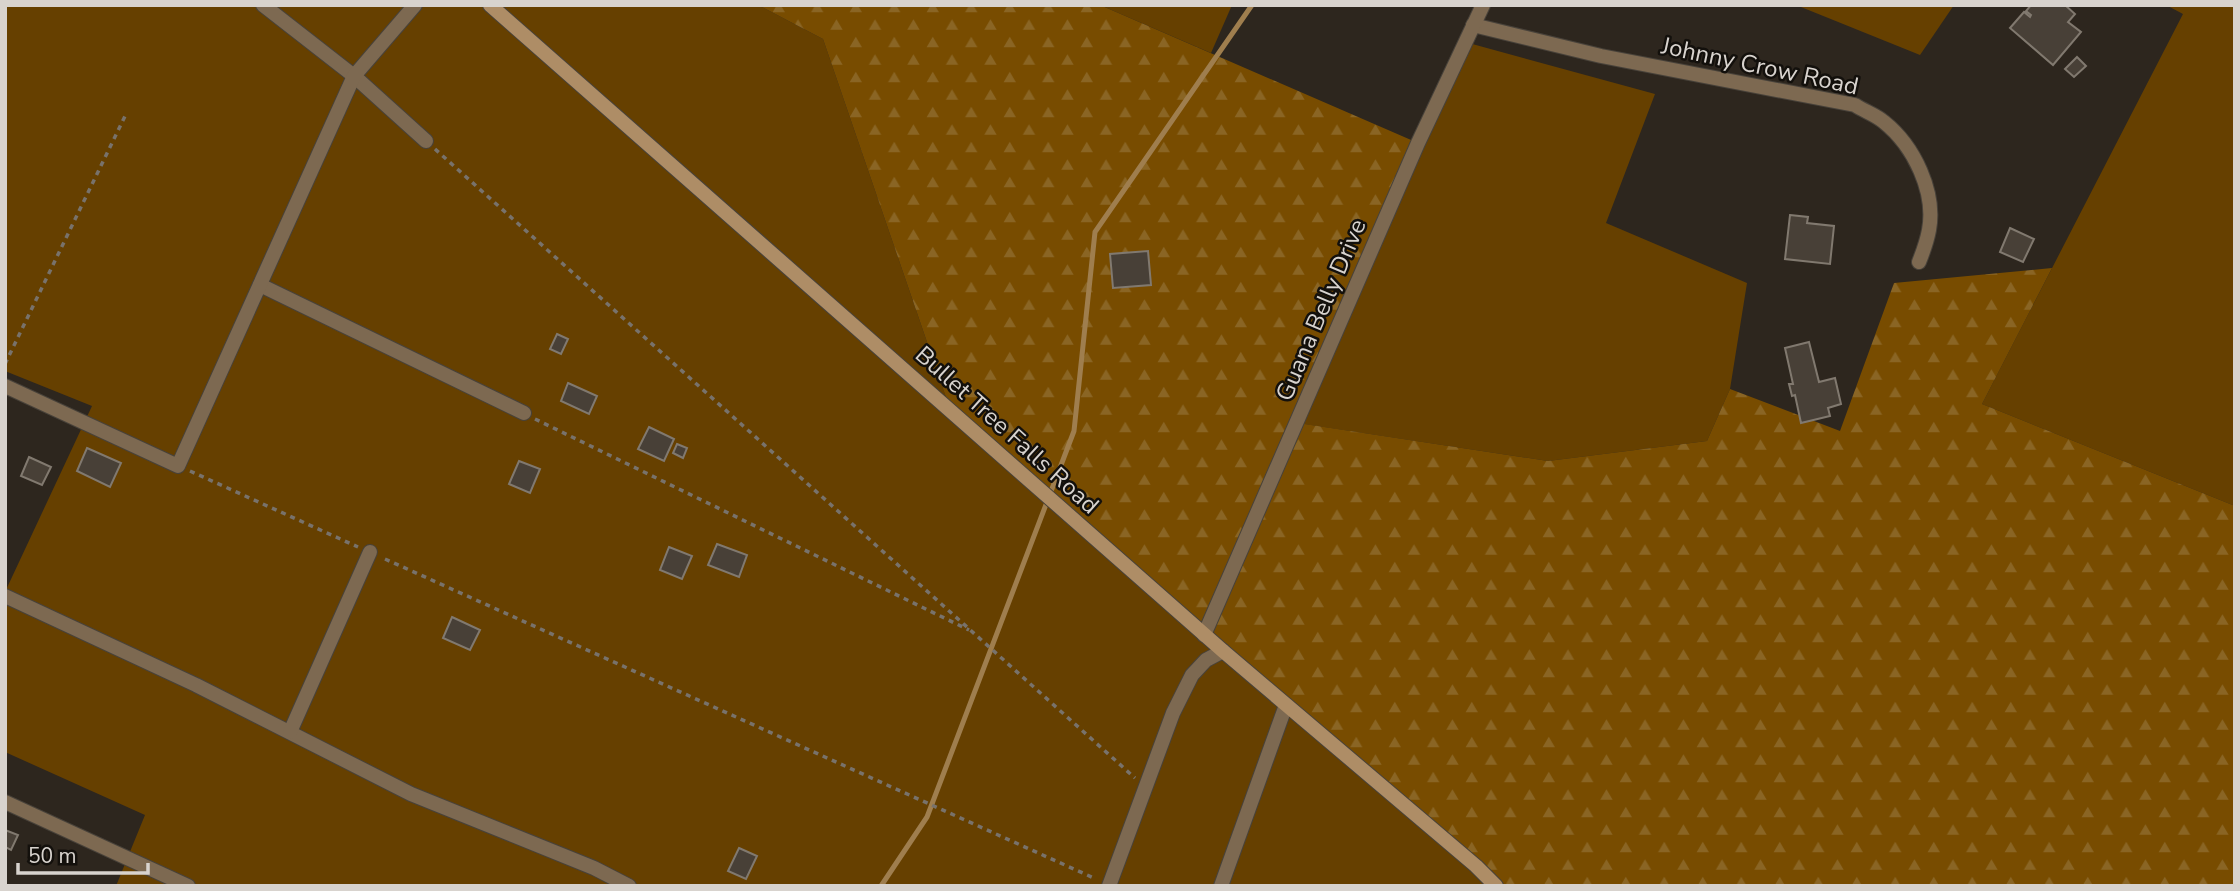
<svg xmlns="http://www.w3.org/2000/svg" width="2240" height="891" font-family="'Nunito Sans',sans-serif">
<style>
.grass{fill:#664000}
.forest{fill:url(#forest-firs)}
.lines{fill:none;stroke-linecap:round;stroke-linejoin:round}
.stream{stroke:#9f7e4e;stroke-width:5}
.building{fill:#484037;stroke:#81796f;stroke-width:2}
.street-casing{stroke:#48423a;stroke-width:16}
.secondary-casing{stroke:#48423a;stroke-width:16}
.path{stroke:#78726b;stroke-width:3.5;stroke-dasharray:5 5;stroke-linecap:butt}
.street{stroke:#7d6951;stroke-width:14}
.secondary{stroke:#ae8d66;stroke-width:14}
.labels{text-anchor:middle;stroke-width:5;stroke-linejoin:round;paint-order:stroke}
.street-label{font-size:24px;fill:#d8d3ce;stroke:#13100c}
</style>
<defs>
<pattern id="forest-firs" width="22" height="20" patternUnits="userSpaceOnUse" patternTransform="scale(1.75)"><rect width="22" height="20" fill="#784c00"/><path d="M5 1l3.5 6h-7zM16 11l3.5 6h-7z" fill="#8a6524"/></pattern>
</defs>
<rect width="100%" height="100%" fill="#2d261e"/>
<g class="grass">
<path d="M5 5H758L823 39 950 409 1496 886H116L145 815 5 752V592L92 406 5 371Z"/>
<path d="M1100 5H1232L1211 53Z"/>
<path d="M1796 5H1954L1920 55Z"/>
<path d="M2166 5H2235V506L1982 404 2183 14Z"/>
<path d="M1465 42 1655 94 1606 223 1747 283 1730 389 1707 441 1548 461 1297 423Z"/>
</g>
<path class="forest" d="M758 5H1100L1418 143 1298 423 1548 461 1707 441 1730 389 1840 431 1894 283 2052 268 1982 404 2235 506V886H1496L950 409 823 39Z"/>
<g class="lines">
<path class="stream" d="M881 886 927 817 1074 431 1095 232 1252 5"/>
</g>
<g class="building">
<path d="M2031 5H2065L2075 14 2068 22 2081 32 2053 65 2010 28 2024 12 2030 17 2031 15 2026 11Z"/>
<path d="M2077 57 2086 66 2074 77 2065 69Z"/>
<path d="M1790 215 1808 217 1807 223 1834 226 1830 264 1785 259Z"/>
<path d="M2010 228 2034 239 2023 262 2000 252Z"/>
<path d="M1148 251 1151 285 1113 288 1110 254Z"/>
<path d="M557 334 568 339 561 354 550 349Z"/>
<path d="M1809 342 1819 382 1835 378 1841 404 1828 408 1830 416 1801 423 1795 395 1792 396 1789 384H1793L1785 348Z"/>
<path d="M568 383 597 396 589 414 561 401Z"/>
<path d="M649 427 674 439 664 461 638 449Z"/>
<path d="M677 444 687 448 683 458 673 453Z"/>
<path d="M87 448 121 463 110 487 77 471Z"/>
<path d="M29 457 51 467 42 485 21 476Z"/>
<path d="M519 461 540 469 530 493 509 484Z"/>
<path d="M717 544 747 555 739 577 708 565Z"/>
<path d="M669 547 692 556 682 579 660 570Z"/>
<path d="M452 617 480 630 470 650 443 638Z"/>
<path d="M5 830 18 835 11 850 5 847Z"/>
<path d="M739 848 757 856 746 879 728 871Z"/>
</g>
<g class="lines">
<defs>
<g id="street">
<path d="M263 5 354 76 426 141"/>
<path d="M1473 25 1601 56 1855 105C1864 111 1876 115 1884 122 1914 146 1936 192 1929 230 1927 241 1923 252 1919 262"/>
<path d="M260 285 524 413"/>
<path d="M5 386 178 466 354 76 415 5"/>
<path d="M5 596 196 685 411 794 594 868 629 886"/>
<path d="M1204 635 1418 143 1483 5"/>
<path d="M290 732 370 552"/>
<path d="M5 802 188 886"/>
<path d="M1109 886 1173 713 1192 675 1206 660 1223 651"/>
<path d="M1221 886 1286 705"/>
</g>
<path id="secondary" d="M490 5 1223 651 1476 866 1496 886"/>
</defs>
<use href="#street" class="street-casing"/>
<use href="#secondary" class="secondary-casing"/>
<g class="path">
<path d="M435 149 1135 778"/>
<path d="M5 364 127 112"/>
<path d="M535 419 969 630"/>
<path d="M190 471 358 547"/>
<path d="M385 559 1096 879"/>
</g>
<use href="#street" class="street"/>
<use href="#secondary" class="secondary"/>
</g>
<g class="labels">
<g class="street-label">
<text transform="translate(1760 66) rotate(12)" y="8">Johnny Crow Road</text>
<text transform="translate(1321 310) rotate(-67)" y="8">Guana Belly Drive</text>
<text transform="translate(1007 430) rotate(42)" y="8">Bullet Tree Falls Road</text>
</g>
</g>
<rect width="2240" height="891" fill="none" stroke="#d8d3ce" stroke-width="14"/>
<path d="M18 863v10h130v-10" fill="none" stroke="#d8d3ce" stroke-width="3.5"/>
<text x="28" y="863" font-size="21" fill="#d8d3ce" stroke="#13100c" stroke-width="5" paint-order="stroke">50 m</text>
</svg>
